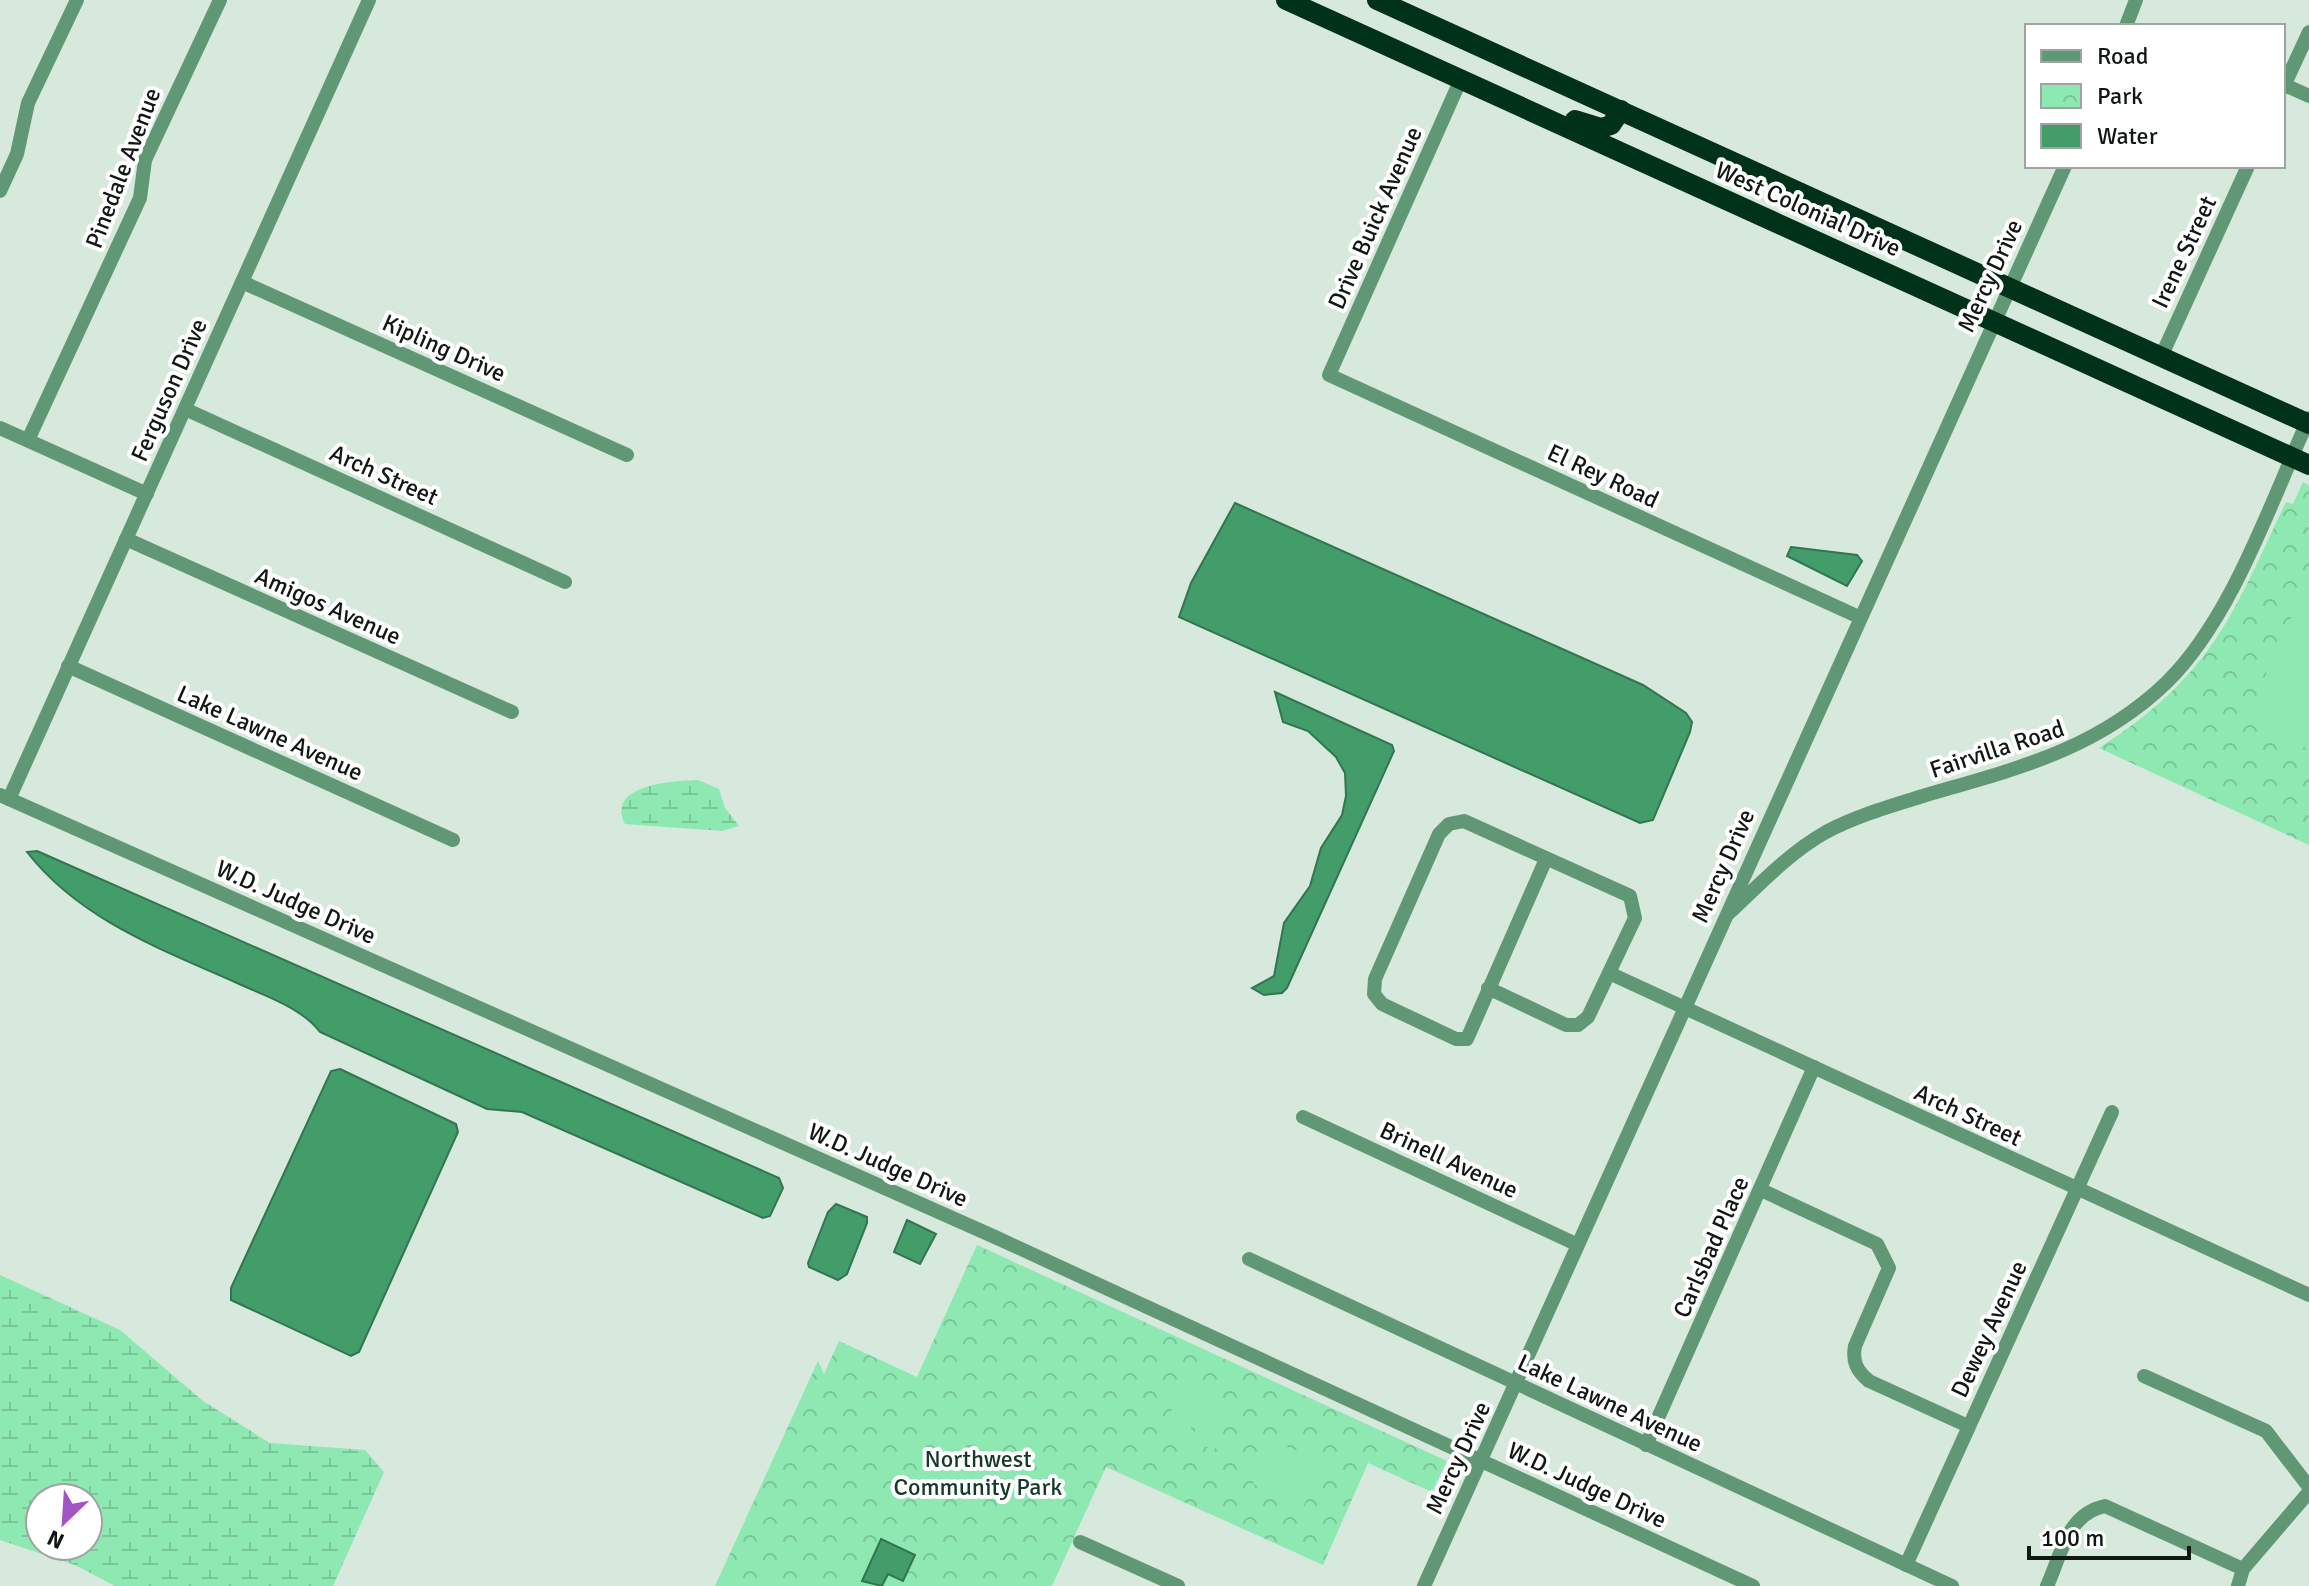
<svg xmlns="http://www.w3.org/2000/svg" width="2309" height="1586" font-family="Signika,sans-serif">
<style>
.wetland{fill:url(#wetland-marsh);fill-rule:evenodd}
.park{fill:url(#park-crowns)}
.pitch{fill:#8ee8b2}
.water{fill:#429d6a;stroke:#337550;stroke-width:2}
.lines{fill:none;stroke-linecap:round;stroke-linejoin:round}
.minor{stroke:#609875;stroke-width:14}
.highway{stroke:#003219;stroke-width:20}
.labels{text-anchor:middle;stroke-width:8;stroke-linejoin:round;paint-order:stroke}
.street-label{font-size:24px;fill:#111813;stroke:#fff}
.park-label{font-size:24px;fill:#153b26;stroke:#fff}
</style>
<defs>
<pattern id="wetland-marsh" width="20" height="14" patternUnits="userSpaceOnUse" patternTransform="scale(2)"><rect width="20" height="14" fill="#8ee8b2"/><path d="M1 5h8M5 5V1M11 12h8M15 12V8" fill="none" stroke="#79c698"/></pattern>
<pattern id="park-crowns" width="20" height="18" patternUnits="userSpaceOnUse" patternTransform="scale(2)"><rect width="20" height="18" fill="#8ee8b2"/><path d="M2 6a3 3 0 1 1 6 0M12 15a3 3 0 1 1 6 0" fill="none" stroke="#79c698"/></pattern>
</defs>
<rect width="100%" height="100%" fill="#d6e9dc"/>
<g class="wetland">
<path d="M698 780 719 789 725 808 739 826 722 831 625 824C606 785 670 781 698 780Z"/>
<path d="M0 1275 120 1330 203 1401 270 1443 365 1450 384 1472 333 1586H115L75 1565 0 1540ZM40 1498H88V1546H40Z"/>
</g>
<g class="park">
<path d="M2303 482 2309 485V845L2099 748C2212 675 2231 618 2286 502L2293 504Z"/>
<path d="M977 1245 1447 1461 1432 1492 1368 1463 1323 1565 1106 1467 1052 1586H715L818 1361 824 1374 839 1341 917 1377Z"/>
</g>
<g class="pitch">
<path d="M2309 578V749L2245 721Z"/>
<path d="M1183 1384 1206 1395 1187 1437 1164 1427Z"/>
<path d="M1211 1397 1234 1408 1214 1450 1191 1440Z"/>
<path d="M1273 1440 1323 1463 1303 1507 1253 1484Z"/>
</g>
<g class="water">
<path d="M1235 503 1643 685 1686 713 1692 722 1690 732 1653 820 1640 823 1179 617 1191 583Z"/>
<path d="M1791 547 1857 555 1862 561 1847 586 1787 556Z"/>
<path d="M1275 692 1392 745 1394 751 1287 988 1282 993 1264 995 1252 988 1274 976 1284 923 1310 886 1321 848 1342 815 1346 796 1345 773 1336 757 1308 731 1283 722Z"/>
<path d="M37 851 779 1178 783 1188 770 1216 763 1218 522 1112 487 1109 320 1032C301 1007 265 996 237 983 161 949 80 920 27 852Z"/>
<path d="M340 1069 456 1124 458 1132 359 1352 351 1356 231 1300V1288L331 1071Z"/>
<path d="M836 1204 867 1217V1223L847 1274 838 1280 809 1267 808 1263 828 1212Z"/>
<path d="M907 1220 936 1234 920 1264 894 1252Z"/>
<path d="M881 1539 915 1555 903 1581 888 1574 882 1586 862 1581Z"/>
</g>
<g class="lines">
<g class="minor">
<path d="M2126 26 2136 0"/>
<path d="M1461 79 1329 375 1859 617"/>
<path d="M2285 85 2309 96"/>
<path d="M2283 88 2309 32"/>
<path d="M0 191 17 154 28 103 77 0"/>
<path d="M242 282 627 455"/>
<path d="M2161 357 2248 166"/>
<path d="M185 409 565 582"/>
<path d="M0 428 147 494"/>
<path d="M28 440 140 198 145 160 220 0"/>
<path d="M126 539 512 712"/>
<path d="M68 666 453 840"/>
<path d="M0 795 995 1237 1753 1586"/>
<path d="M9 799 369 0"/>
<path d="M1729 913C1760 884 1789 853 1826 832 1856 816 1891 806 1923 796 2014 769 2095 751 2166 683 2232 619 2271 501 2309 418"/>
<path d="M1609 973 2309 1295"/>
<path d="M1488 988 1566 1025H1578L1588 1017 1635 918 1630 896 1464 821 1449 824 1439 834 1375 979 1374 994 1382 1004 1456 1039H1467L1546 859"/>
<path d="M1303 1117 1576 1244"/>
<path d="M1761 1190 1877 1244 1889 1268 1855 1346C1852 1362 1857 1371 1869 1381L1968 1426"/>
<path d="M1249 1259 1952 1586"/>
<path d="M2144 1376 2266 1431 2309 1487"/>
<path d="M1646 1445 1814 1067"/>
<path d="M1080 1542 1178 1586"/>
<path d="M1906 1565 2112 1112"/>
<path d="M1424 1586 2065 166"/>
<path d="M2047 1586C2062 1553 2067 1514 2105 1506L2243 1569"/>
<path d="M2238 1586 2243 1569 2309 1492"/>
</g>
<g class="highway">
<path d="M1286 0 2309 465"/>
<path d="M1377 0 2309 424"/>
<path d="M1575 120 1601 128 1611 125 1621 110"/>
</g>
</g>
<g class="labels">
<g class="street-label">
<text transform="translate(123 168) rotate(-69)" y="8">Pinedale Avenue</text>
<text transform="translate(1808 209) rotate(24)" y="8">West Colonial Drive</text>
<text transform="translate(1375 218) rotate(-66)" y="8">Drive Buick Avenue</text>
<text transform="translate(2184 252) rotate(-65)" y="8">Irene Street</text>
<text transform="translate(1990 276) rotate(-65)" y="8">Mercy Drive</text>
<text transform="translate(444 348) rotate(24)" y="8">Kipling Drive</text>
<text transform="translate(169 390) rotate(-66)" y="8">Ferguson Drive</text>
<text transform="translate(384 475) rotate(24)" y="8">Arch Street</text>
<text transform="translate(1603 476) rotate(25)" y="8">El Rey Road</text>
<text transform="translate(328 606) rotate(24)" y="8">Amigos Avenue</text>
<text transform="translate(270 733) rotate(24)" y="8">Lake Lawne Avenue</text>
<text transform="translate(1997 749) rotate(-18)" y="8">Fairvilla Road</text>
<text transform="translate(1723 866) rotate(-66)" y="8">Mercy Drive</text>
<text transform="translate(296 902) rotate(24)" y="8">W.D. Judge Drive</text>
<text transform="translate(1968 1115) rotate(25)" y="8">Arch Street</text>
<text transform="translate(1449 1160) rotate(25)" y="8">Brinell Avenue</text>
<text transform="translate(888 1165) rotate(24)" y="8">W.D. Judge Drive</text>
<text transform="translate(1711 1247) rotate(-66)" y="8">Carlsbad Place</text>
<text transform="translate(1989 1329) rotate(-65)" y="8">Dewey Avenue</text>
<text transform="translate(1610 1403) rotate(25)" y="8">Lake Lawne Avenue</text>
<text transform="translate(1458 1458) rotate(-65)" y="8">Mercy Drive</text>
<text transform="translate(1587 1485) rotate(25)" y="8">W.D. Judge Drive</text>
</g>
<g class="park-label">
<text x="978" y="1467">Northwest<tspan x="978" dy="28">Community Park</tspan></text>
</g>
</g>
<rect x="2025" y="24" width="260" height="144" fill="#ffffff" stroke="#a0a3a1" stroke-width="2"/>
<rect x="2041" y="50" width="40" height="12" fill="#609875" stroke="#a0a3a1" stroke-width="2"/>
<text x="2097" y="64" font-size="24" fill="#111813">Road</text>
<rect x="2041" y="84" width="40" height="24" fill="url(#park-crowns)" stroke="#a0a3a1" stroke-width="2"/>
<text x="2097" y="104" font-size="24" fill="#111813">Park</text>
<rect x="2041" y="124" width="40" height="24" fill="#429d6a" stroke="#a0a3a1" stroke-width="2"/>
<text x="2097" y="144" font-size="24" fill="#111813">Water</text>
<g transform="translate(64 1522) rotate(205)"><circle r="38" fill="#ffffff" stroke="#a0a3a1" stroke-width="2"/>
<path d="M0-6L14 30L0 20L-14 30Z" fill="#a353c4"/>
<text y="-12" font-size="22" font-weight="bold" text-anchor="middle" fill="#111813">N</text>
</g>
<path d="M2029 1546v12h160v-12" fill="none" stroke="#111813" stroke-width="4"/>
<text x="2041" y="1546" font-size="24" fill="#111813" stroke="#ffffff" stroke-width="6" paint-order="stroke">100 m</text>
</svg>
